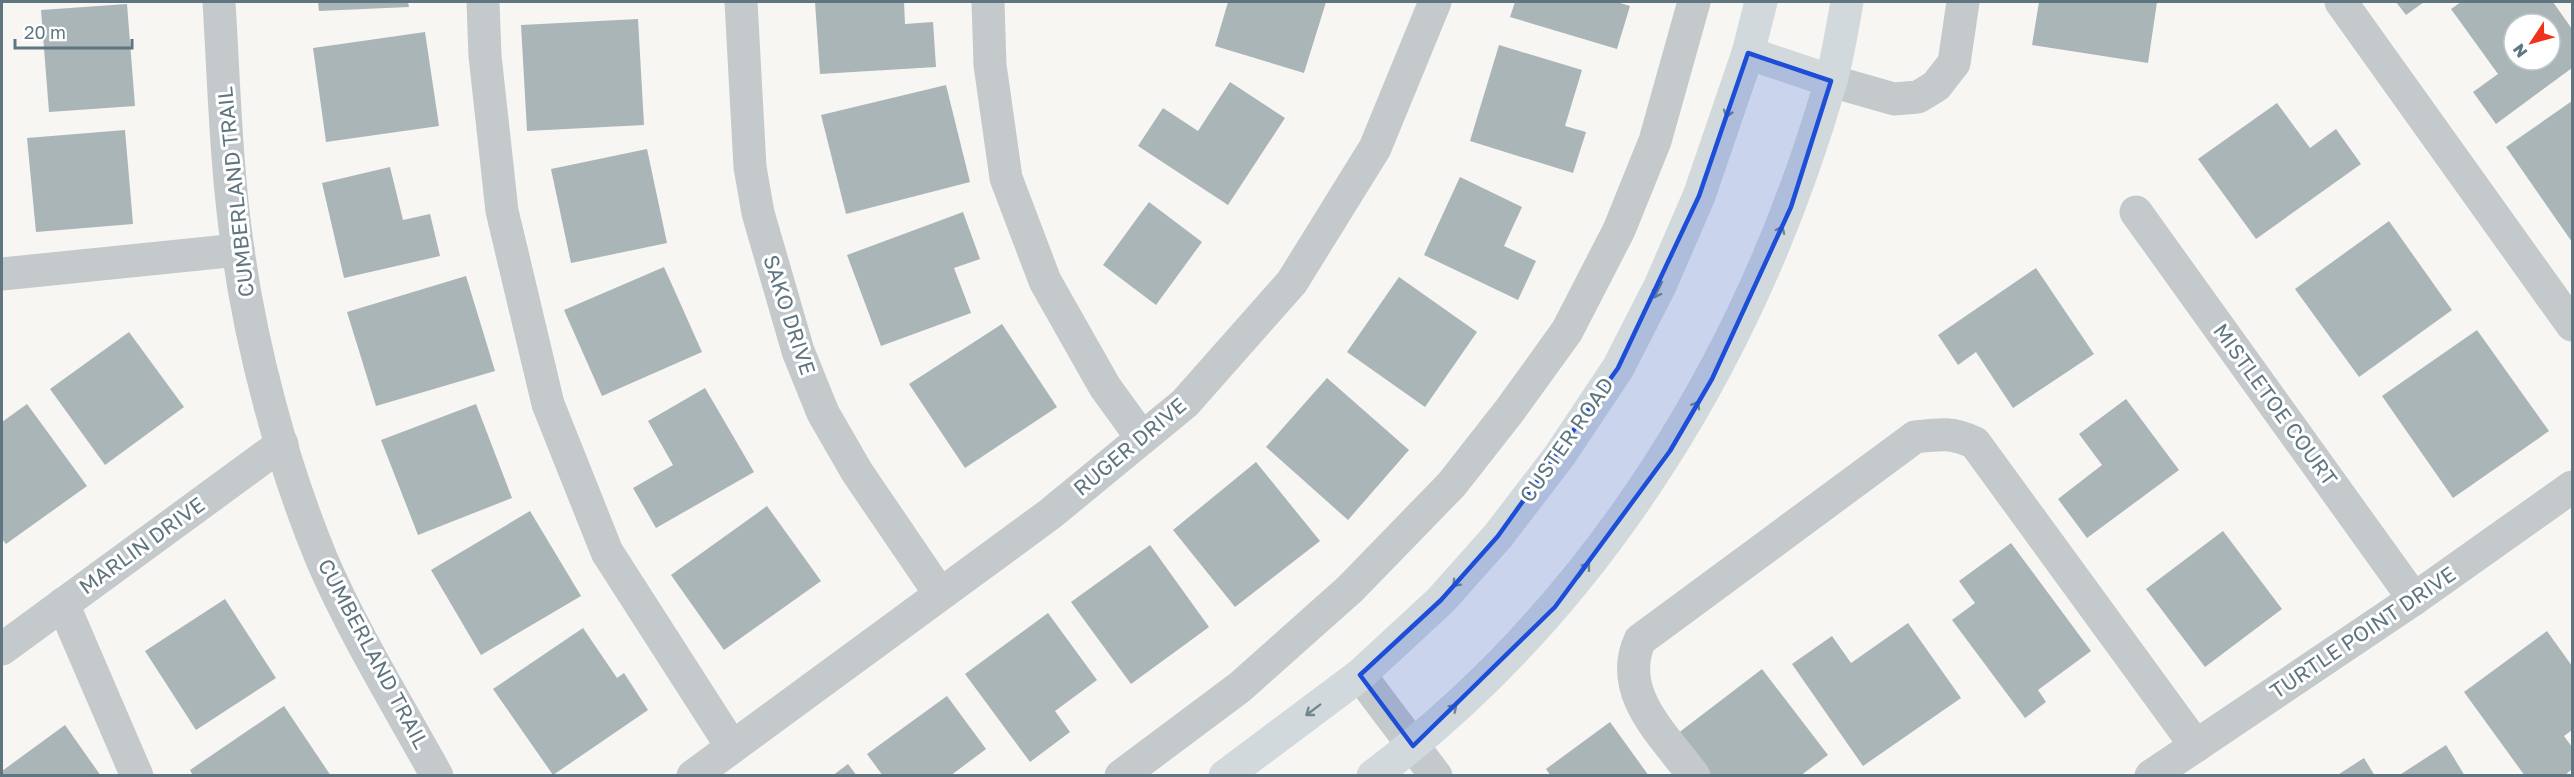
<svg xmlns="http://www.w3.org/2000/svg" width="2574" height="777" font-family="'Golos Text',sans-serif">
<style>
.building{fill:#aab5b8;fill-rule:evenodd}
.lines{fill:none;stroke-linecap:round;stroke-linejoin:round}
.minor{stroke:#c4c9cb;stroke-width:33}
.major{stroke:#d2d9dc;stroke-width:33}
.oneway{stroke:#70858e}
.marked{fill:#1d4ed8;fill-opacity:0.2;stroke:#1d4ed8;stroke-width:4.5;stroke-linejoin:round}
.labels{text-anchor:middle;stroke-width:6;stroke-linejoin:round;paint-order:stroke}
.street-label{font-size:21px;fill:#5f7680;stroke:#fff}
</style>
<rect width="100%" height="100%" fill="#f7f6f3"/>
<g class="building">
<path d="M318 2H408L409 7 319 11Z"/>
<path d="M815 2H904L905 24 933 22 936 67 820 74Z"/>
<path d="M1228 2H1326L1304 73 1215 46Z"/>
<path d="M1515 2H1617L1630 6 1617 49 1510 17Z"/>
<path d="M2039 2H2157L2148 63 2032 45Z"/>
<path d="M2396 2H2424L2406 15Z"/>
<path d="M2461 2H2553L2572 29V68L2496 124 2473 92 2498 74 2451 9ZM2514 24H2550V60H2514Z"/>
<path d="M127 4 135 106 49 112 41 10Z"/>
<path d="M638 19 644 125 527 131 521 25Z"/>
<path d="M425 32 439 126 326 142 313 48Z"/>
<path d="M1499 45 1582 70 1565 126 1586 132 1573 173 1470 141Z"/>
<path d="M1230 82 1285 118 1228 205 1138 146 1163 108 1198 131Z"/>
<path d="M946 85 970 182 846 214 821 115Z"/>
<path d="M2572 101V242L2506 147Z"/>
<path d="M2277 103 2310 148 2336 129 2361 164 2256 239 2198 159Z"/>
<path d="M125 130 133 224 36 232 27 138Z"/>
<path d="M647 149 667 243 571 263 551 169Z"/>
<path d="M390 167 403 220 430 214 440 256 344 278 322 183Z"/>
<path d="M1460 177 1522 207 1504 246 1536 261 1518 300 1424 255Z"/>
<path d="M1149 202 1202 242 1156 305 1103 265Z"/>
<path d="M963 212 980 259 954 268 971 313 881 346 847 255Z"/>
<path d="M2389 221 2452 310 2359 377 2295 289Z"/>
<path d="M664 267 702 352 602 396 564 310Z"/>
<path d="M2036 268 2094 354 2013 408 1976 352 1958 365 1938 335Z"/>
<path d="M466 276 495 371 376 406 347 312Z"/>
<path d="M1399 277 1477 332 1425 407 1347 352Z"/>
<path d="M1002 324 1057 407 965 468 909 384Z"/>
<path d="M2477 330 2549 431 2453 498 2382 396Z"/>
<path d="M129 332 184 407 105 465 50 389Z"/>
<path d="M1327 378 1409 450 1348 520 1266 447Z"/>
<path d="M705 388 754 472 656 528 633 488 673 465 648 421Z"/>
<path d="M2126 399 2179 470 2087 538 2058 499 2102 465 2079 434Z"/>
<path d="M27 404 87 486 6 544 2 539V422Z"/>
<path d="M476 404 512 498 418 535 381 440Z"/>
<path d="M1256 462 1320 541 1235 607 1173 530Z"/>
<path d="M767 506 821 581 724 650 671 575Z"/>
<path d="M530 511 581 596 481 655 431 570Z"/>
<path d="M2223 531 2282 609 2205 667 2146 589Z"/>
<path d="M2011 543 2091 651 2038 690 2046 702 2025 718 1952 620 1975 603 1959 581Z"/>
<path d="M1150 545 1209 627 1131 684 1071 602Z"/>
<path d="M225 599 276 678 196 730 145 651Z"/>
<path d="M1048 613 1097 680 1055 711 1070 732 1030 762 965 674Z"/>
<path d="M1908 623 1961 698 1863 766 1792 664 1832 636 1851 663Z"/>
<path d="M583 628 617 678 624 673 648 710 553 775 493 689Z"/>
<path d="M2547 631 2572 666V730L2564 736 2572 747V769L2564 776H2525L2464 692Z"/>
<path d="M1762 669 1828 755 1800 776H1709L1677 734Z"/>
<path d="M947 696 986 749 950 776H883L867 754Z"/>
<path d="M284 706 331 776H193L190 770Z"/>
<path d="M1610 722 1649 776H1551L1546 769Z"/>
<path d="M65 725 101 776H2V771Z"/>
<path d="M2446 745 2465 776H2398Z"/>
<path d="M2364 758 2375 776H2336Z"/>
<path d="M848 764 857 776H832Z"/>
</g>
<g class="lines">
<g class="minor">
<path d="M219 2C224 84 226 168 238 250 252 351 283 466 322 560 354 634 398 705 437 776"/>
<path d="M483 2 485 56 502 211 548 404 607 552 732 747"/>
<path d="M741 2 750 167 758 213 798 351 823 413 857 472 940 594"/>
<path d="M988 2 990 65 1006 178 1045 281 1105 387 1142 438"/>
<path d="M2341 2 2572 325"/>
<path d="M1831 81 1894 99 1918 97 1936 86 1954 63 1963 2"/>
<path d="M2136 212 2414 599"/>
<path d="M2 274 238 250"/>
<path d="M63 604 137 776"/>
<path d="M2 649 282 444"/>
<path d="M1360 675 1436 776"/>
<path d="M693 776 1050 514 1185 403 1292 282 1375 148 1435 2"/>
<path d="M1121 776 1240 687 1350 589 1452 484 1510 410 1567 331 1619 230 1655 141 1694 2"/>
<path d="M1694 776C1664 735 1616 693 1640 640L1915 437C1940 434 1952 432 1975 443L2196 746"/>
<path d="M2151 776 2414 599 2572 487"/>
</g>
<g class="major">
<path d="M1748 53 1831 81"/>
<path d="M1225 776 1360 675 1441 600 1498 536 1560 455 1618 368 1660 286 1699 196 1748 53 1761 2"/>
<path d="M1373 776C1600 605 1752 354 1830 84 1838 57 1842 29 1847 2"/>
</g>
</g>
<defs><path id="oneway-shaft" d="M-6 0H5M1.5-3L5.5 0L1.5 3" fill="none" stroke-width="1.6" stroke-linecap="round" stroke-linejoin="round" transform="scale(1.5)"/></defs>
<g class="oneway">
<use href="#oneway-shaft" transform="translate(1729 109) rotate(109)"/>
<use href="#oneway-shaft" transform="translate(1779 234) rotate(-65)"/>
<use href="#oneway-shaft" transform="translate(1658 290) rotate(116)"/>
<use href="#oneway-shaft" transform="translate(1694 409) rotate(-60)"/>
<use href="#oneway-shaft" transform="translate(1584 570) rotate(-53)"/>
<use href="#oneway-shaft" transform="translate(1459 580) rotate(132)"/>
<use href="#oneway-shaft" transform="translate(1313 710) rotate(143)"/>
<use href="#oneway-shaft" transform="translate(1450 711) rotate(-42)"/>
</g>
<path class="marked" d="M1748 53 1831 81 1791 207 1712 379 1670 451 1555 607 1413 746 1360 675 1441 600 1498 536 1618 368 1699 196Z"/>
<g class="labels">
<g class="street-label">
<text transform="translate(236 192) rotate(-96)" y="7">CUMBERLAND TRAIL</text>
<text transform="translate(789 315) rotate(72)" y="7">SAKO DRIVE</text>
<text transform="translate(2275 405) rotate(54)" y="7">MISTLETOE COURT</text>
<text transform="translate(1567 440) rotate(-55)" y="7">CUSTER ROAD</text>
<text transform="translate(1130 447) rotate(-40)" y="7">RUGER DRIVE</text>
<text transform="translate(142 546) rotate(-36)" y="7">MARLIN DRIVE</text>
<text transform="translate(2363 633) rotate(-34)" y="7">TURTLE POINT DRIVE</text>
<text transform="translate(373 654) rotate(62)" y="7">CUMBERLAND TRAIL</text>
</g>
</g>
<rect width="2574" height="777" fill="none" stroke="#5f7680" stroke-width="6"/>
<g transform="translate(2532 42) rotate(234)"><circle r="28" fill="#ffffff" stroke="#bfc8cc" stroke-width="1.5"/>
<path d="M0-4.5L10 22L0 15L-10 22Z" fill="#ef331a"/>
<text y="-9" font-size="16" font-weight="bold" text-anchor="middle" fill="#5f7680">N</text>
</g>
<path d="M15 39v9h117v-9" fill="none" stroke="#5f7680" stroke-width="3"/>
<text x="24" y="39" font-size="18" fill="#5f7680" stroke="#ffffff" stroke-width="4.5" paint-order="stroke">20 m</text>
</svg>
